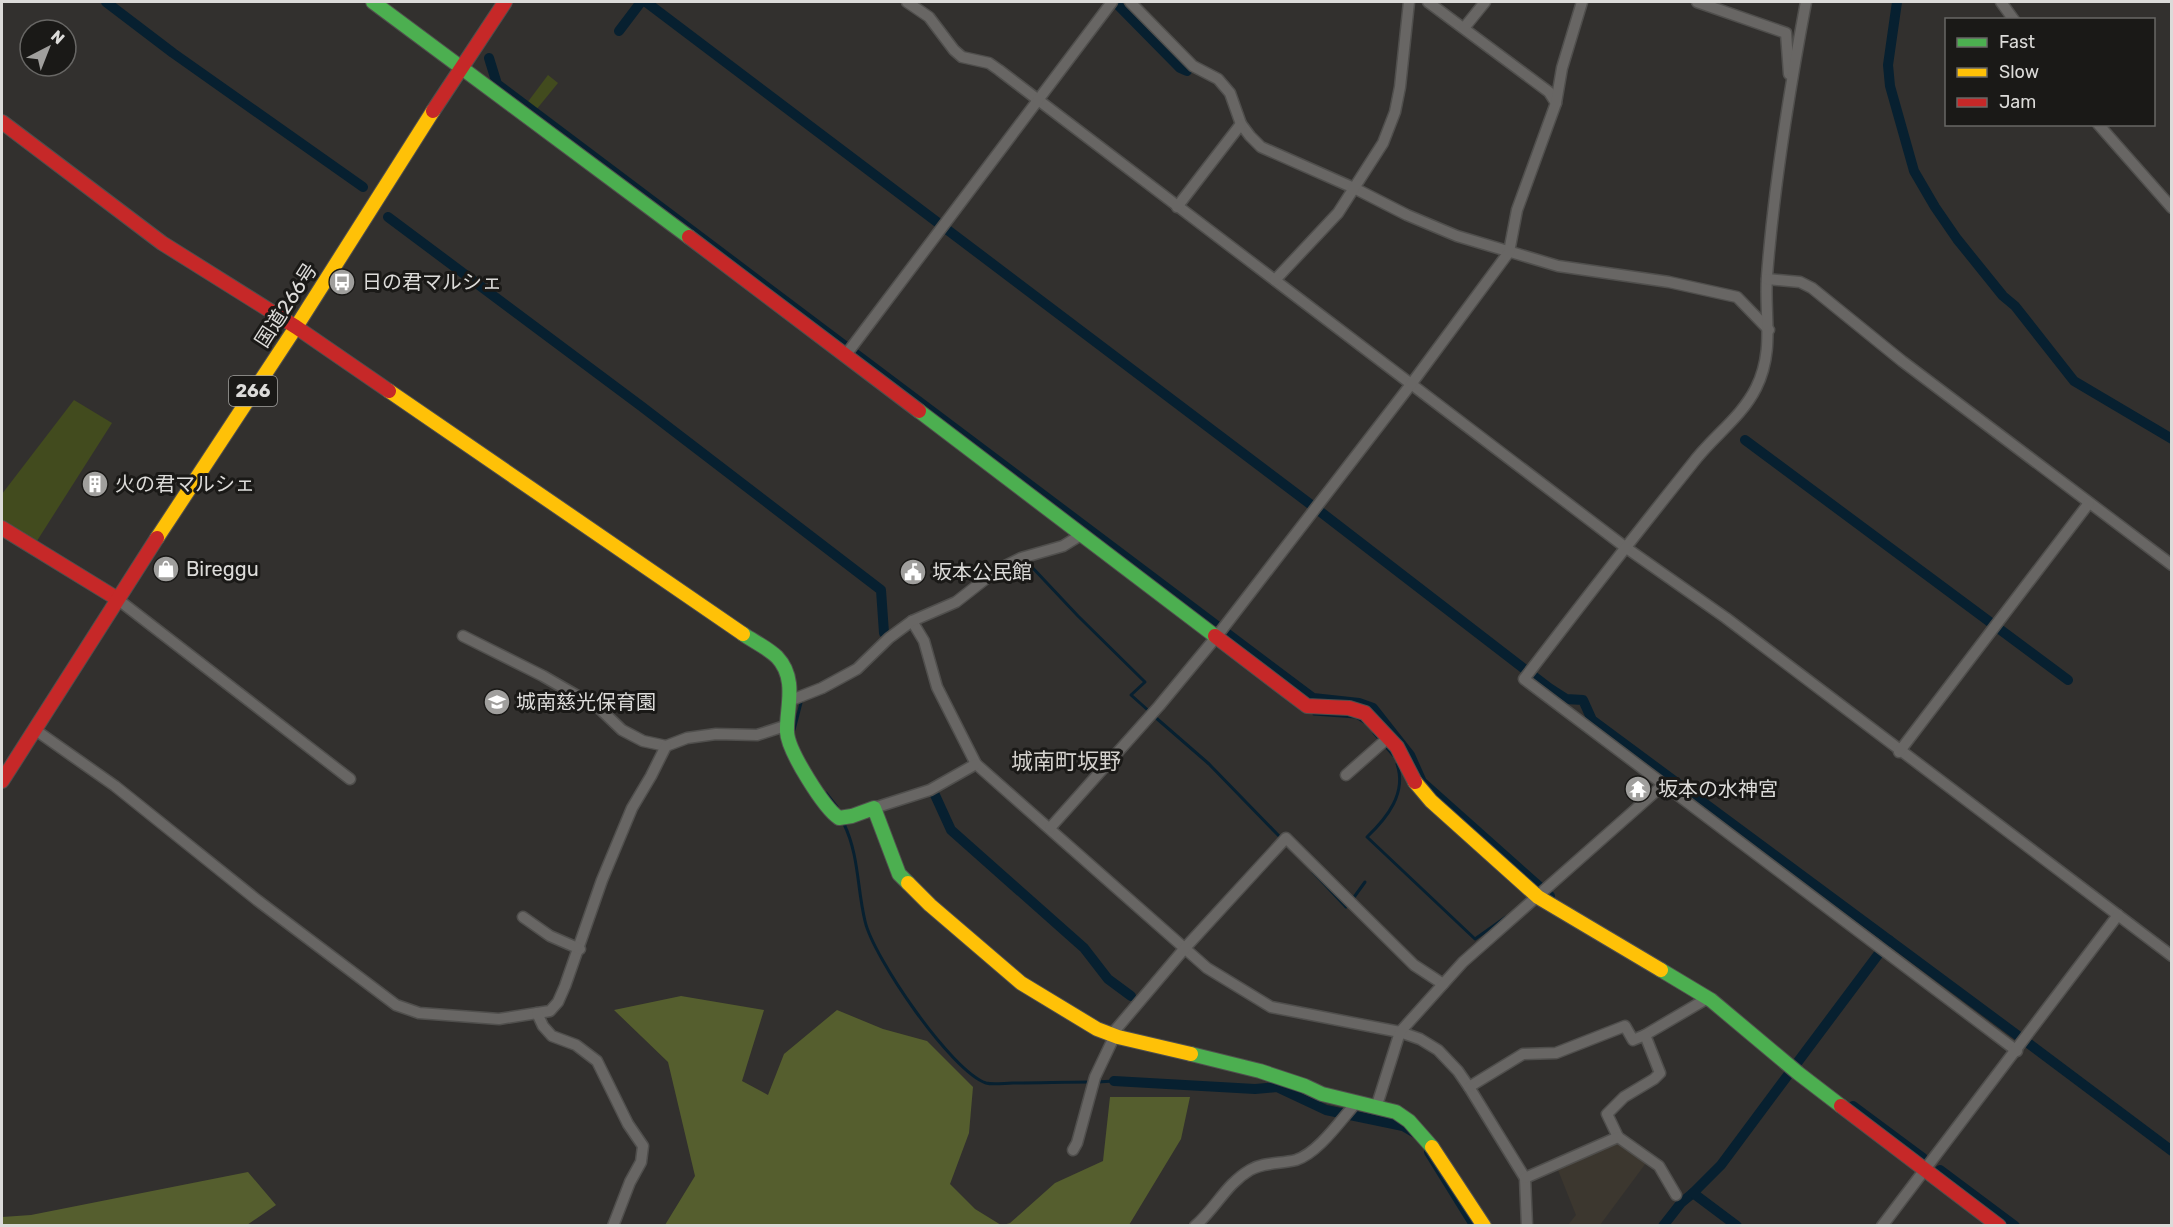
<svg xmlns="http://www.w3.org/2000/svg" width="2173" height="1227" font-family="Rubik,'Noto Sans JP',sans-serif">
<style>
.built{fill:#3c372f}
.green{fill:#424b1e}
.forest{fill:#555e2e}
.lines{fill:none;stroke-linecap:round;stroke-linejoin:round}
.stream{stroke:#072030;stroke-width:3}
.canal{stroke:#072030;stroke-width:10}
.street-casing{stroke:#504f4d;stroke-width:13}
.fast-casing{stroke:#504f4d;stroke-width:16}
.slow-casing{stroke:#504f4d;stroke-width:16}
.jam-casing{stroke:#504f4d;stroke-width:16}
.street{stroke:#686664;stroke-width:10}
.fast{stroke:#4caf50;stroke-width:14}
.slow{stroke:#ffc107;stroke-width:14}
.jam{stroke:#c62828;stroke-width:14}
.labels{text-anchor:middle;stroke-width:6;stroke-linejoin:round;paint-order:stroke}
.shield{fill:#1a1917;stroke:#a2a19f;stroke-width:1.5}
.shield-label{font-size:18px;font-weight:bold;fill:#dcdbd9}
.poi-label{font-size:20px;fill:#dcdbd9;stroke:#1a1917;text-anchor:start}
.street-label{font-size:20px;fill:#dcdbd9;stroke:#1a1917}
.quarter-label{font-size:22px;fill:#d4d1cd;stroke:#1a1917}
</style>
<rect width="100%" height="100%" fill="#32302e"/>
<path class="built" d="M1618 1142 1646 1163 1600 1225H1568L1576 1215 1558 1170Z"/>
<g class="green">
<path d="M548 75 558 83 536 110 527 103Z"/>
<path d="M74 400 112 423 35 544 2 524V494Z"/>
</g>
<g class="forest">
<path d="M681 996 764 1010 742 1081 768 1095 784 1054 837 1010 883 1029 927 1041 973 1087 969 1133 950 1184 975 1209 1001 1225H665L695 1176 668 1062 614 1010Z"/>
<path d="M1110 1097H1190L1181 1139 1129 1225H1003L1010 1223 1055 1183 1103 1161Z"/>
<path d="M248 1172 276 1205 247 1225H2V1217L31 1215Z"/>
</g>
<g class="lines">
<g class="stream">
<path d="M1030 565 1078 616 1145 682 1131 695 1150 712"/>
<path d="M1314 714 1356 717 1364 722"/>
<path d="M1155 717 1209 764 1279 836"/>
<path d="M794 730 802 699"/>
<path d="M1374 733 1393 755"/>
<path d="M1397 764C1407 793 1387 818 1367 837L1475 939 1506 917"/>
<path d="M826 793 837 807"/>
<path d="M844 824C859 855 857 888 865 921 873 957 951 1071 986 1083 993 1085 1005 1083 1013 1083 1039 1083 1065 1082 1091 1082"/>
<path d="M1313 872 1346 907 1348 905"/>
<path d="M1352 900 1365 882"/>
<path d="M1097 1082 1114 1081"/>
</g>
<g class="canal">
<path d="M106 2 173 53 363 187"/>
<path d="M646 2 1322 513 1549 688 1566 699 1583 700 1592 720 1889 940"/>
<path d="M1115 2 1180 68 1187 71"/>
<path d="M1897 2 1888 65 1890 86 1914 171 1935 207 1957 239 2003 296 2015 306 2074 381 2172 439"/>
<path d="M619 31 641 2"/>
<path d="M489 58 497 84 1313 698 1359 703 1373 708 1410 755 1422 782 1550 896"/>
<path d="M388 217 641 406 881 590 884 633"/>
<path d="M1745 440 2068 680"/>
<path d="M935 795 951 830 1084 948 1108 979 1131 996"/>
<path d="M2028 1043 2172 1151"/>
<path d="M1797 1063 1889 940 2021 1038"/>
<path d="M1114 1081 1255 1089 1277 1087 1326 1110 1403 1126 1415 1133"/>
<path d="M1853 1106 1923 1158"/>
<path d="M1429 1152 1473 1223"/>
<path d="M1940 1170 2015 1226"/>
<path d="M1663 1226 1681 1203 1693 1193"/>
<path d="M1737 1226 1693 1193 1721 1165 1788 1075"/>
</g>
<defs>
<g id="street">
<path d="M907 2 929 17 954 50 962 57 989 63 999 70 1625 547 1726 618 2172 956"/>
<path d="M1130 2 1193 66 1218 79 1230 93 1241 124 1250 136 1261 147 1354 188 1407 215 1457 236 1558 266 1669 282 1737 297 1769 330"/>
<path d="M1428 2 1549 92 1556 103"/>
<path d="M1697 2 1786 33 1789 74"/>
<path d="M1806 2C1789 92 1774 184 1767 276 1764 315 1775 350 1756 388 1741 418 1712 437 1692 464 1635 535 1579 607 1524 679L2017 1051"/>
<path d="M2001 2 2014 20"/>
<path d="M1464 28 1485 2"/>
<path d="M2098 124 2172 208"/>
<path d="M1177 207 1241 124"/>
<path d="M1767 279 1800 282 1812 288 1902 361 2172 565"/>
<path d="M1275 280 1338 213 1383 143 1395 112 1400 87 1409 2"/>
<path d="M845 356 1112 2"/>
<path d="M116 598 350 779"/>
<path d="M912 621 924 641 937 687 976 764 1207 968 1271 1007 1400 1032 1420 1039 1438 1050 1458 1071 1469 1087 1525 1178 1527 1226"/>
<path d="M463 636 543 676 600 709 622 730 643 741 666 746 687 738 716 734 757 735 788 725"/>
<path d="M789 701 822 688 857 669 889 638 912 621 956 602 997 570 1021 558 1063 546 1081 535"/>
<path d="M34 729 115 786 257 900 396 1005 419 1013 499 1019 550 1011 558 1002 565 986 602 880 632 808 651 776 666 746"/>
<path d="M1899 752 2089 503"/>
<path d="M1346 775 1389 737"/>
<path d="M874 808 930 790 976 764"/>
<path d="M1050 828 1159 706 1217 636 1412 383 1509 252 1517 210 1556 103 1562 68 1582 2"/>
<path d="M523 917 550 936 580 949"/>
<path d="M537 1013 543 1026 552 1036 576 1045 597 1061 628 1124 643 1146 641 1162 630 1182 613 1226"/>
<path d="M1112 1034 1185 948 1286 838 1414 965 1443 984"/>
<path d="M1645 1035 1708 998"/>
<path d="M1469 1087 1523 1054 1556 1053 1625 1026 1633 1040 1645 1035 1660 1073 1654 1079 1624 1097 1607 1114 1618 1137 1659 1166 1676 1195"/>
<path d="M1376 1108 1400 1032 1463 962 1663 785"/>
<path d="M1073 1150 1077 1143 1095 1077 1115 1035"/>
<path d="M1525 1178 1618 1137"/>
<path d="M1195 1226C1216 1208 1226 1184 1250 1170 1263 1162 1281 1164 1296 1160 1318 1153 1340 1121 1356 1103"/>
<path d="M1882 1226 2118 915"/>
</g>
<g id="fast">
<path d="M373 2 689 237"/>
<path d="M919 411 1215 636"/>
<path d="M743 634C753 641 768 648 777 657 798 679 786 709 787 732 788 751 824 808 839 818L852 816 874 808 899 874 908 883"/>
<path d="M1661 970 1711 1000 1798 1073 1841 1106"/>
<path d="M1191 1054 1260 1071 1305 1086 1322 1094 1396 1112 1409 1121 1432 1147"/>
</g>
<g id="slow">
<path d="M389 391 743 634"/>
<path d="M157 538 296 327 433 111"/>
<path d="M1415 782 1431 801 1538 897 1661 970"/>
<path d="M908 883 930 905 1021 983 1097 1029 1118 1037 1191 1054"/>
<path d="M1432 1147 1484 1226"/>
</g>
<g id="jam">
<path d="M433 111 505 2"/>
<path d="M2 122 162 243 296 327 389 391"/>
<path d="M689 237 919 411"/>
<path d="M2 528 116 598"/>
<path d="M1215 636 1307 706 1349 708 1365 713 1397 747 1415 782"/>
<path d="M2 781 157 538"/>
<path d="M1841 1106 1999 1226"/>
</g>
</defs>
<use href="#street" class="street-casing"/>
<use href="#fast" class="fast-casing"/>
<use href="#slow" class="slow-casing"/>
<use href="#jam" class="jam-casing"/>
<use href="#street" class="street"/>
<use href="#fast" class="fast"/>
<use href="#slow" class="slow"/>
<use href="#jam" class="jam"/>
</g>
<defs>
<symbol id="bus-disc" viewBox="-11 -11 22 22"><circle r="9.5" fill="#a09f9d" stroke="#1a1917"/><path d="M-5-6H5V4H4V6H2V4H-2V6H-4V4H-5ZM-3.5-4V0h7V-4ZM-3.5 1.2v1.5H-2V1.2ZM2 1.2v1.5H3.5V1.2Z" fill="#fff"/></symbol>
<symbol id="building-disc" viewBox="-11 -11 22 22"><circle r="9.5" fill="#a09f9d" stroke="#1a1917"/><path d="M-4-6H4V6H1V3H-1V6H-4ZM-2.5-4.3h1.7v1.8h-1.7ZM.8-4.3h1.7v1.8H.8ZM-2.5-1h1.7V.8h-1.7ZM.8-1h1.7V.8H.8Z" fill="#fff"/></symbol>
<symbol id="shop-disc" viewBox="-11 -11 22 22"><circle r="9.5" fill="#a09f9d" stroke="#1a1917"/><path d="M-5-2.5h2.3a2.7 3.5 0 0 1 5.4 0H5L5.5 6h-11ZM-1.5-2.5h3a1.5 2.3 0 0 0-3 0Z" fill="#fff"/></symbol>
<symbol id="civic-disc" viewBox="-11 -11 22 22"><circle r="9.5" fill="#a09f9d" stroke="#1a1917"/><path d="M-.6-6.5H3V-4.5H.6V-3L4-1V1h2V6H-6V1h2V-1L-.6-3ZM-1.2 2.5V6h2.4V2.5Z" fill="#fff"/></symbol>
<symbol id="school-disc" viewBox="-11 -11 22 22"><circle r="9.5" fill="#a09f9d" stroke="#1a1917"/><path d="M0-5L7-2L0 1L-7-2ZM-4 1L0 2.5L4 1V4Q0 6-4 4Z" fill="#fff"/></symbol>
<symbol id="temple-disc" viewBox="-11 -11 22 22"><circle r="9.5" fill="#a09f9d" stroke="#1a1917"/><path d="M0-6L5-2H3V0L6.5 2.5H4V6H1.5V3h-3V6H-4V2.5H-6.5L-3 0V-2H-5Z" fill="#fff"/></symbol>
</defs>
<g fill-rule="evenodd">
<use href="#bus-disc" x="327" y="267" width="30" height="30"/>
<use href="#building-disc" x="80" y="469" width="30" height="30"/>
<use href="#shop-disc" x="151" y="554" width="30" height="30"/>
<use href="#civic-disc" x="898" y="557" width="30" height="30"/>
<use href="#school-disc" x="482" y="687" width="30" height="30"/>
<use href="#temple-disc" x="1623" y="774" width="30" height="30"/>
</g>
<g class="labels">
<rect class="shield" x="229" y="376" width="48" height="30" rx="4.5"/>
<g class="shield-label">
<text x="253" y="397">266</text>
</g>
<g class="poi-label">
<text x="362" y="289">日の君マルシェ</text>
<text x="115" y="491">火の君マルシェ</text>
<text x="186" y="576">Bireggu</text>
<text x="932" y="579">坂本公民館</text>
<text x="516" y="709">城南慈光保育園</text>
<text x="1658" y="796">坂本の水神宮</text>
</g>
<g class="street-label">
<text transform="translate(286 305) rotate(-57)" y="7">国道266号</text>
</g>
<g class="quarter-label">
<text x="1066" y="769">城南町坂野</text>
</g>
</g>
<rect width="2173" height="1227" fill="none" stroke="#dcdbd9" stroke-width="6"/>
<rect x="1945" y="18" width="210" height="108" fill="#1a1917" stroke="#686765" stroke-width="1.5"/>
<rect x="1957" y="38" width="30" height="9" fill="#4caf50" stroke="#686765" stroke-width="1.5"/>
<text x="1999" y="48" font-size="18" fill="#dcdbd9">Fast</text>
<rect x="1957" y="68" width="30" height="9" fill="#ffc107" stroke="#686765" stroke-width="1.5"/>
<text x="1999" y="78" font-size="18" fill="#dcdbd9">Slow</text>
<rect x="1957" y="98" width="30" height="9" fill="#c62828" stroke="#686765" stroke-width="1.5"/>
<text x="1999" y="108" font-size="18" fill="#dcdbd9">Jam</text>
<g transform="translate(48 48) rotate(42)"><circle r="28" fill="#1a1917" stroke="#686765" stroke-width="1.5"/>
<path d="M0-4.5L10 22L0 15L-10 22Z" fill="#a09f9d"/>
<text y="-9" font-size="16" font-weight="bold" text-anchor="middle" fill="#dcdbd9">N</text>
</g>
</svg>
